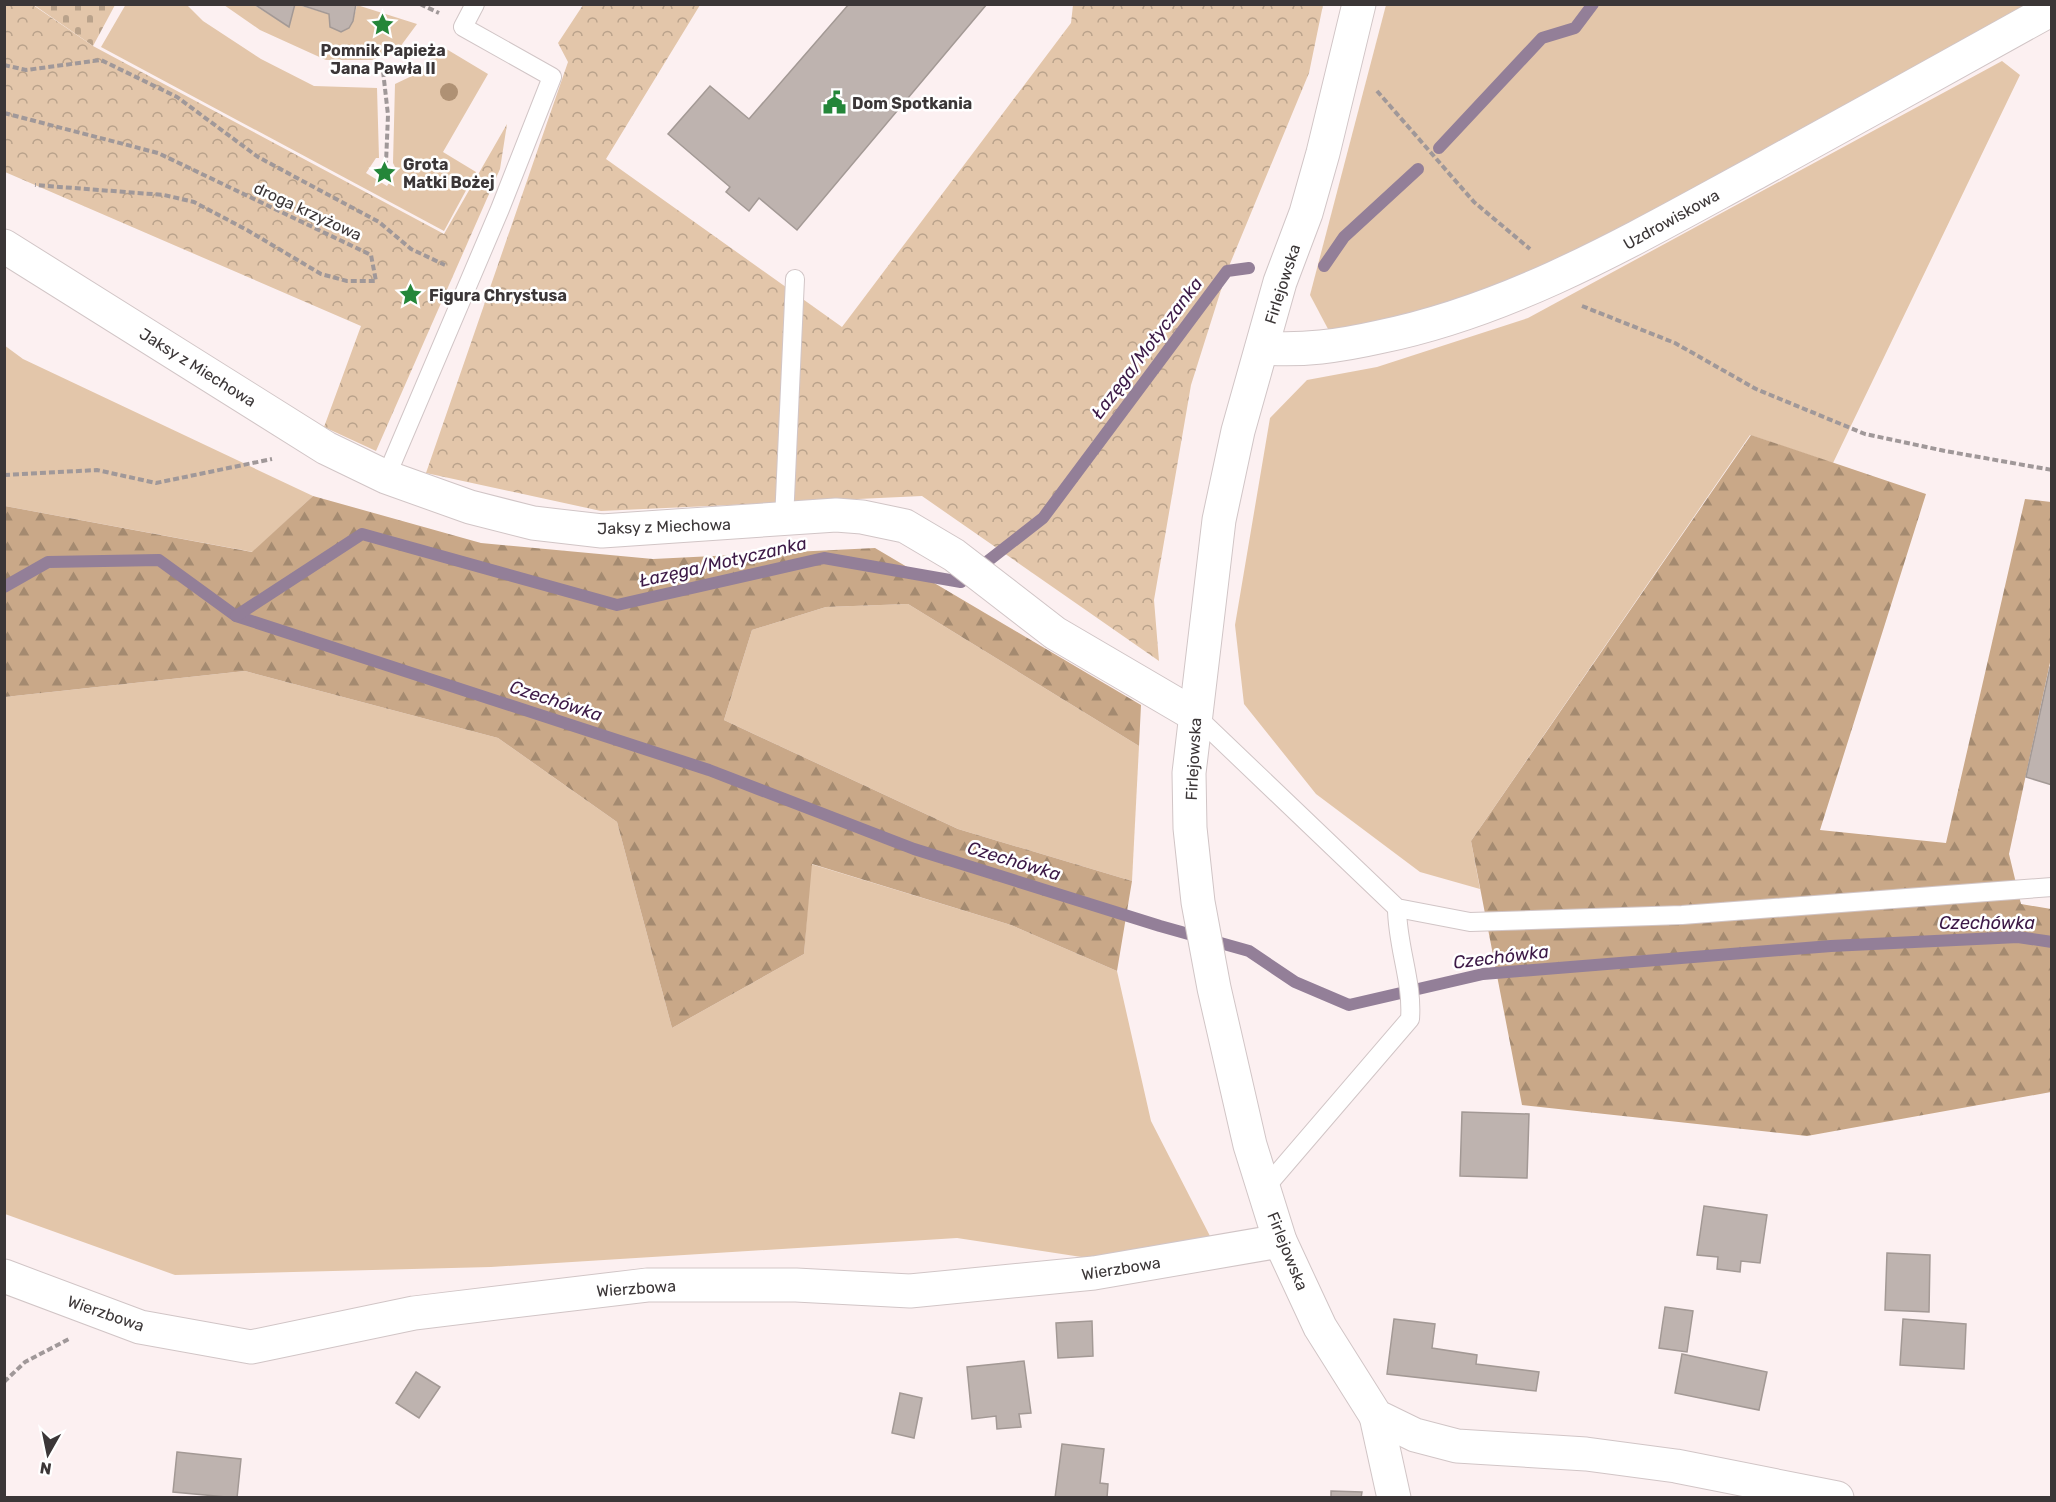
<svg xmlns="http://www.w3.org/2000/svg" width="2056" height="1502" font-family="Rubik,sans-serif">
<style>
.grass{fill:#e3c6aa}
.forest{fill:url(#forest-firs)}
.cemetery{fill:url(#cemetery-stones)}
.park{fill:url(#park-crowns)}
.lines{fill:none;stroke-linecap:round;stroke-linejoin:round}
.stream{stroke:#937f98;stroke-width:12}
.building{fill:#beb3af;stroke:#a39995;stroke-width:1.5}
.service-casing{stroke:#d1c5c6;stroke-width:20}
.minor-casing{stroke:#d1c5c6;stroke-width:35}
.tertiary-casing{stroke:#d1c5c6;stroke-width:35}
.path{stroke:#a09899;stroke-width:4;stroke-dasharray:6 3;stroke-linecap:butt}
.service{stroke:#fff;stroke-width:18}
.minor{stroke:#fff;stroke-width:33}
.tertiary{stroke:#fff;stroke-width:33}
.tree{fill:#af9174}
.labels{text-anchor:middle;stroke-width:5;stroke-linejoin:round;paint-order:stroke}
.poi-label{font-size:16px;font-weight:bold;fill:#3b3637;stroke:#fff;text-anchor:start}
.street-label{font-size:16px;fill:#3b3637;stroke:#fff}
.water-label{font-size:18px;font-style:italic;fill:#3c1946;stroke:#fff}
</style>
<defs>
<pattern id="forest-firs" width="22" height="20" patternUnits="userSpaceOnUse" patternTransform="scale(1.5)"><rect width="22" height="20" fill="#c9a888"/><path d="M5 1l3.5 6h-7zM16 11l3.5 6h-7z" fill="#a48a70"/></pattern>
<pattern id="cemetery-stones" width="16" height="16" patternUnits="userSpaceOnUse" patternTransform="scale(1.5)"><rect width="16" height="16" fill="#e3c6aa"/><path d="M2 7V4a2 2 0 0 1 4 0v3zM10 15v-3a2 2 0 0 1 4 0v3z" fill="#b9a28b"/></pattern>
<pattern id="park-crowns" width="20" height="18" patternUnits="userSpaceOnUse" patternTransform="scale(1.5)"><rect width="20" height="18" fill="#e3c6aa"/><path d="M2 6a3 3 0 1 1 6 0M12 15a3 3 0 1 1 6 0" fill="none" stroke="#b9a28b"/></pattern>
</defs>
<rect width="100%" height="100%" fill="#fcf0f1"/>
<g class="grass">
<path d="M126 4 187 5 203 21 261 59 314 86 377 88 379 158H376L366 173 387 186 397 171 393 163 395 84 416 74 443 47 488 74 443 152 476 172 444 231 101 47Z"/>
<path d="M295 4 329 14 330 27 341 32C353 28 354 16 357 5L417 24 400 47 372 60H326L260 30 224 5H254L289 27Z"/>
<path d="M1386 5H2051L1625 245 1337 346 1310 295Z"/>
<path d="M2002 61 2020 75 1833 463 1750 435 1471 841 1480 889 1420 872 1316 794 1244 704 1235 625 1270 418 1307 380 1377 367 1528 318Z"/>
<path d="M4 345 23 359 313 496 253 552 5 506Z"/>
<path d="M908 604 1139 746 1132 881 958 829 724 720 752 630 826 607Z"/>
<path d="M245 671 498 738 617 822 672 1028 804 954 811 864 1011 925 1117 971 1151 1121 1211 1238 1088 1258 957 1238 491 1267 175 1275 5 1214V697Z"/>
</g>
<g class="forest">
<path d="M1751 435 1926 494 1820 830 1946 843 2025 499 2051 502V658L2009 854 2021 904 2051 909V1092L1807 1136 1522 1105 1471 841Z"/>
<path d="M313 496 481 543 653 559 875 548 1141 705 1139 746 908 604 826 607 752 630 724 720 958 829 1132 881 1117 971 1011 925 812 864 804 954 672 1028 617 822 498 738 245 671 5 697V506L252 552Z"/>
</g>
<path class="cemetery" d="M34 5H115L93 46Z"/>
<g class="park">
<path d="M5 4 33 5 93 46 444 234 507 124 500 169 376 451 324 427 361 326 5 172Z"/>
<path d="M583 5H700L606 159 842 327 1071 23 1073 5H1323L1309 73 1227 271 1191 385 1154 600 1159 661 922 496 601 511 426 473 568 62 558 43Z"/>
</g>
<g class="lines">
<g class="stream">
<path d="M1439 148 1542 38 1575 28 1593 4"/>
<path d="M1324 266 1344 237 1418 169"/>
<path d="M4 587 48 562 159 560 236 616 709 770 914 849 1160 926 1249 951 1295 982 1349 1005 1483 974 1831 946 2018 937 2052 942"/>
<path d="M236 616 362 534 617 605 824 558 961 582 1043 518 1227 271 1249 268"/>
</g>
</g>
<g class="building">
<path d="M254 4H295L289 27Z"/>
<path d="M298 4H356L353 21 349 28 341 32 330 27 329 14Z"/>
<path d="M849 4H987L797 230 759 198 749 211 726 192 730 187 668 134 710 86 749 119Z"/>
<path d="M2050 667H2052V785L2026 777Z"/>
<path d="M1462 1112 1529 1114 1527 1178 1460 1176Z"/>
<path d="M1704 1206 1767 1215 1760 1263 1741 1261 1740 1272 1717 1269 1718 1257 1697 1255Z"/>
<path d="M1887 1253 1930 1255 1929 1312 1885 1310Z"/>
<path d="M1665 1307 1693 1311 1687 1352 1659 1348Z"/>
<path d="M1394 1319 1435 1324 1432 1348 1477 1355 1476 1364 1539 1372 1536 1391 1387 1374Z"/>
<path d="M1903 1319 1966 1324 1964 1369 1900 1365Z"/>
<path d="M1092 1321 1093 1356 1058 1358 1056 1323Z"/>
<path d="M1682 1354 1767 1372 1759 1410 1675 1393Z"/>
<path d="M1024 1361 1031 1413 1019 1414 1021 1427 997 1429 996 1416 972 1419 967 1367Z"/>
<path d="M416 1372 440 1387 419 1418 396 1403Z"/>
<path d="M900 1393 922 1398 914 1438 892 1433Z"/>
<path d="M1062 1444 1104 1449 1100 1483 1108 1484 1107 1498H1055Z"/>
<path d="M177 1452 241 1459 237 1498 173 1492Z"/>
<path d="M1331 1491 1362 1492 1361 1498H1331Z"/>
</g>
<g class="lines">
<defs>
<g id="service">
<path d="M386 477 500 209 552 77 463 27 475 4"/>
<path d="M784 520 795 279"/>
<path d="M1195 715 1397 908 1470 922 1682 915 2052 887"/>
<path d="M1265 1188 1410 1019C1413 982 1397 946 1397 908"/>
</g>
<g id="minor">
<path d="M4 246 326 448 386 477 470 507 533 523 602 531 836 515 862 517 905 526 954 555 1055 633 1195 715"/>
<path d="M1262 348C1303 351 1339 346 1379 337 1516 309 1637 237 1759 171 1857 117 1954 64 2052 9"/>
<path d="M4 1276 140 1327 251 1347 414 1313 647 1285H796L910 1291 1094 1273 1280 1241"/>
<path d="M1376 1416 1394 1498"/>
</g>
<path id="tertiary" d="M1359 4 1323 153 1306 213 1280 282 1238 431 1219 520 1189 773 1190 828 1198 902 1214 988 1250 1145 1280 1241 1320 1327 1376 1416 1415 1435 1457 1446 1586 1454 1676 1466 1837 1498"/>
</defs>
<use href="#service" class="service-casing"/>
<use href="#minor" class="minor-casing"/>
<use href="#tertiary" class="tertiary-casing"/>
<g class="path">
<path d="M420 4 439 13"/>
<path d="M4 65 26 70 101 60 177 97 258 157 379 222 411 249 445 265"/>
<path d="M383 71 388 115 386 163"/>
<path d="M1377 91 1474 202 1530 249"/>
<path d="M4 113 158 153 371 255 376 281H347L321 274 247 230 194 202 164 195 35 185"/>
<path d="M1582 306 1675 343 1756 389 1865 434 1945 451 2052 470"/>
<path d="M4 475 97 470 156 483 272 459"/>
<path d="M4 1382 25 1362 69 1339"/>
</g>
<use href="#service" class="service"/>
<use href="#minor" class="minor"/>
<use href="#tertiary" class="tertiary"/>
</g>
<circle class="tree" cx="449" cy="92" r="9"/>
<defs>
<symbol id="sight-bare" viewBox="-9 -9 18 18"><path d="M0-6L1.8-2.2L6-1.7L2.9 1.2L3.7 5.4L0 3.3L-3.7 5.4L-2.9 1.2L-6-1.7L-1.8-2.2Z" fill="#248639" stroke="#fff" stroke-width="2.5" paint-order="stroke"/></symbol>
<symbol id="civic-bare" viewBox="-9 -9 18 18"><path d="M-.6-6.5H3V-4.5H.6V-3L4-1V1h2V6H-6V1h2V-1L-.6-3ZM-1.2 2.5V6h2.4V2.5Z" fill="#248639" stroke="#fff" stroke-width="2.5" paint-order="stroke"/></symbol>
</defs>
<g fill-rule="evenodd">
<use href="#sight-bare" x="366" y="8" width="33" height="33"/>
<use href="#civic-bare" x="818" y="86" width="33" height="33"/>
<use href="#sight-bare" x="368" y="156" width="33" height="33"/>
<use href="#sight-bare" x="394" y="278" width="33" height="33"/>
</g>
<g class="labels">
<g class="poi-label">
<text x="383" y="56" text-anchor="middle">Pomnik Papieża<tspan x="383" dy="18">Jana Pawła II</tspan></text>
<text x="852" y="109">Dom Spotkania</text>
<text x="403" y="170">Grota<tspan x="403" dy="18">Matki Bożej</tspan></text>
<text x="429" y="301">Figura Chrystusa</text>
</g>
<g class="street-label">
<text transform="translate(308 211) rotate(25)" y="6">droga krzyżowa</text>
<text transform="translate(1671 219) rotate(-29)" y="6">Uzdrowiskowa</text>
<text transform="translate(1282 284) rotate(-72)" y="6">Firlejowska</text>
<text transform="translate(198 367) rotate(32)" y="6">Jaksy z Miechowa</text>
<text transform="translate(664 526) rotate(-2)" y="6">Jaksy z Miechowa</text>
<text transform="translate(1193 759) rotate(-87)" y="6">Firlejowska</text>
<text transform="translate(1288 1251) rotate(68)" y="6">Firlejowska</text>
<text transform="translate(1121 1268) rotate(-9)" y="6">Wierzbowa</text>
<text transform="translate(636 1288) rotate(-4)" y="6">Wierzbowa</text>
<text transform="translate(106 1313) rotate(19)" y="6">Wierzbowa</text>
</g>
<g class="water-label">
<text transform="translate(1147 348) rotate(-53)" y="6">Łazęga/Motyczanka</text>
<text transform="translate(723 562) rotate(-13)" y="6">Łazęga/Motyczanka</text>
<text transform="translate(556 701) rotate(18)" y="6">Czechówka</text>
<text transform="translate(1014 861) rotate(17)" y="6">Czechówka</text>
<text x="1987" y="929">Czechówka</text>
<text transform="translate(1501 957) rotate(-7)" y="6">Czechówka</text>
</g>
</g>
<rect width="2056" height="1502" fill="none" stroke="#3b3637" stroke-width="12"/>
<g transform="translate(48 1454) rotate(189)" stroke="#ffffff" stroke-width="4.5" paint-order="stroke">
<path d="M0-4.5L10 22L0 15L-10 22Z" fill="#3b3637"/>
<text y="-9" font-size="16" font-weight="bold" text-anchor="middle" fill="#3b3637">N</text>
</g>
</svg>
